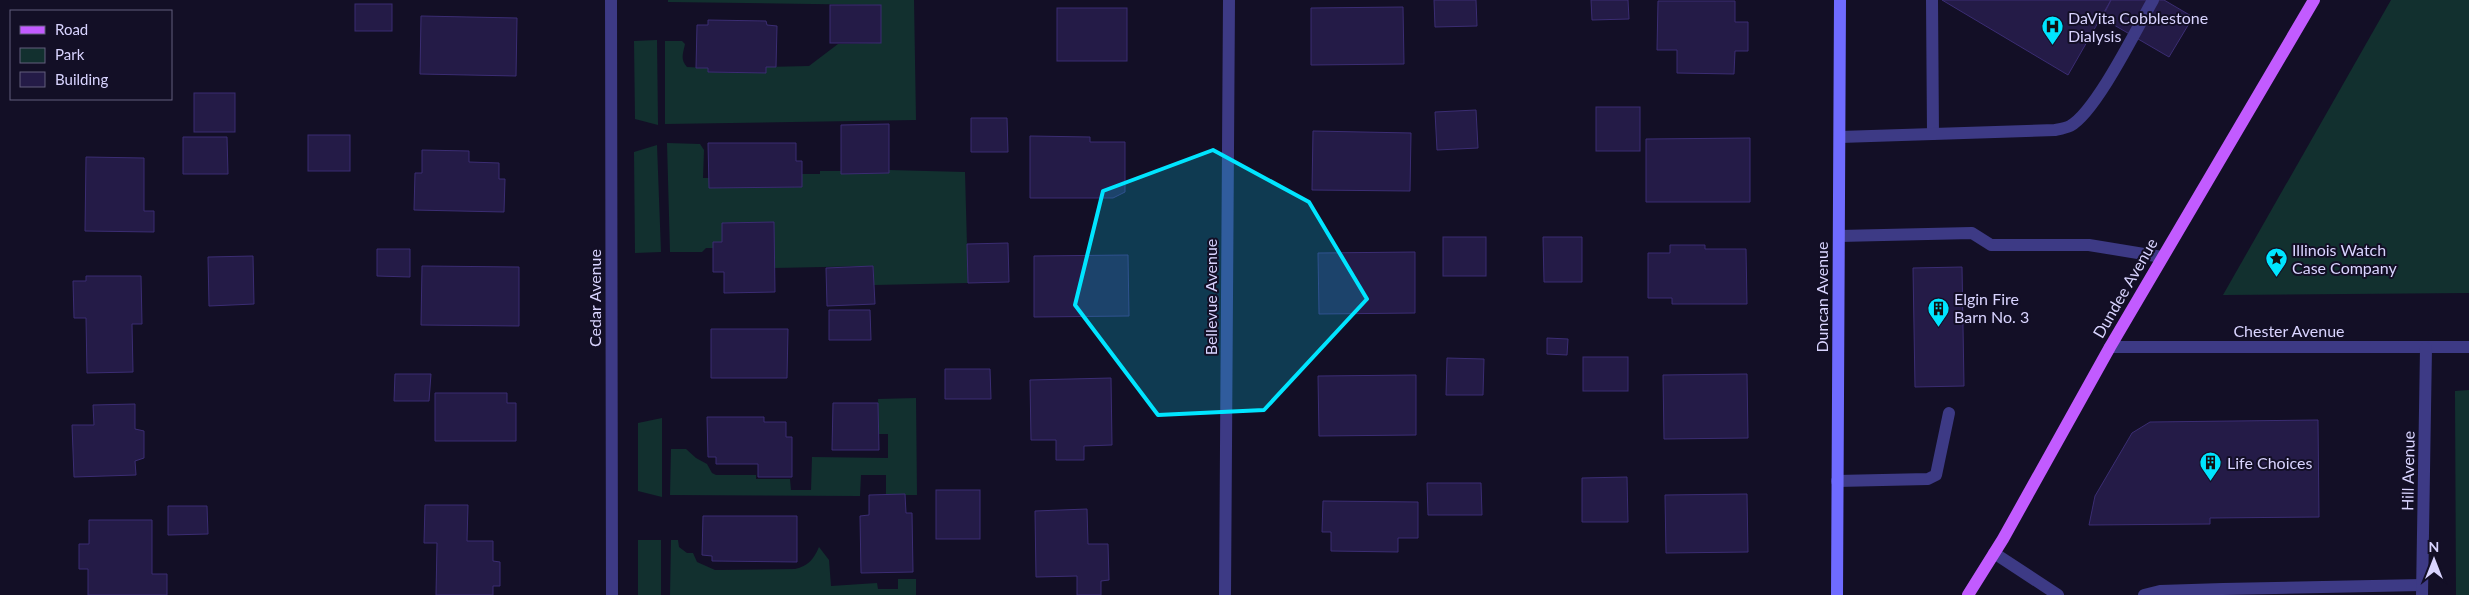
<svg xmlns="http://www.w3.org/2000/svg" width="2469" height="595" font-family="Lato,sans-serif">
<style>
.green{fill:#12302f}
.building{fill:#241b47;stroke:#3b2d73}
.lines{fill:none;stroke-linecap:round;stroke-linejoin:round}
.lane{stroke:#3d3a85;stroke-width:12}
.street{stroke:#3d3a85;stroke-width:12}
.secondary{stroke:#6f6bff;stroke-width:12}
.primary{stroke:#c25bff;stroke-width:12}
.marked{fill:#00e5ff;fill-opacity:0.2;stroke:#00e5ff;stroke-width:4;stroke-linejoin:round}
.labels{text-anchor:middle;stroke-width:4;stroke-linejoin:round;paint-order:stroke}
.poi-label{font-size:16px;fill:#d9d4ff;stroke:#130f26;text-anchor:start}
.street-label{font-size:16px;fill:#d9d4ff;stroke:#130f26}
</style>
<rect width="100%" height="100%" fill="#130f26"/>
<g class="green">
<path d="M668 0H914L916 120 665 124V41H682L685 44C683 54 680 59 687 67L708 68V72L766 73V67L809 66 838 44 881 43V5L668 2Z"/>
<path d="M2391 0H2469V293L2223 295Z"/>
<path d="M657 40 658 125 635 119 634 41Z"/>
<path d="M667 143 700 144 704 150 703 178H709V188L802 187V174H820V171H841L842 174 889 173V170L965 172 968 283 874 285 873 266 774 268V222L722 223V242H713V248H706L702 252H670Z"/>
<path d="M657 145 661 252 635 253 634 152Z"/>
<path d="M2469 390V595H2456L2455 391Z"/>
<path d="M916 398 917 495H886V475H861L860 496 670 495 671 449H686L696 458 707 464 712 473 716 475H756V479H790L791 490H811L812 457 888 458V434H879L878 399Z"/>
<path d="M662 418V497L638 491V423Z"/>
<rect x="638" y="540" width="23" height="55"/>
<path d="M671 540H678L679 547 687 553H693L697 562 715 570 795 569C808 566 814 559 819 547L829 560 831 586 877 583 878 589H898V579H916V595H670Z"/>
</g>
<g class="building">
<path d="M1434 0H1476L1477 26 1435 27Z"/>
<path d="M1591 0H1628L1629 19 1592 20Z"/>
<path d="M1942 0H2111L2068 75Z"/>
<path d="M2111 0H2164L2193 17 2169 57 2102 18Z"/>
<path d="M1658 1H1735V22H1748V51H1735L1734 74 1677 73V50H1657Z"/>
<rect x="355" y="4" width="37" height="27"/>
<rect x="830" y="5" width="51" height="38"/>
<path d="M1403 7 1404 64 1311 65V8Z"/>
<rect x="1057" y="8" width="70" height="53"/>
<path d="M421 16 517 18 516 76 420 74Z"/>
<path d="M708 20 766 21 767 25 777 26 776 67H766V73L708 72V68H696L697 25H708Z"/>
<rect x="194" y="93" width="41" height="39"/>
<rect x="1596" y="107" width="44" height="44"/>
<path d="M1476 110 1478 148 1437 150 1435 112Z"/>
<path d="M971 118H1007L1008 152H971Z"/>
<path d="M889 124V173L841 174V125Z"/>
<path d="M1313 131 1411 133 1410 191 1312 190Z"/>
<rect x="308" y="135" width="42" height="36"/>
<path d="M1030 136 1090 137V142H1125V192L1113 198H1030Z"/>
<path d="M183 137H227L228 174H183Z"/>
<path d="M1750 138V202H1646V139Z"/>
<path d="M708 143H796V161H802V187L709 188Z"/>
<path d="M422 150 469 151V162L499 163V179H505L504 212 414 210 415 173H422Z"/>
<path d="M86 157 144 158V211H154V232L85 231Z"/>
<path d="M774 222 775 292 724 293V272H713V242H722V223Z"/>
<rect x="1443" y="237" width="43" height="39"/>
<path d="M1543 237H1582V282H1544Z"/>
<path d="M1008 243 1009 282 968 283 967 244Z"/>
<path d="M1670 245H1705V249H1746L1747 304H1672V298H1648V253H1670Z"/>
<path d="M377 249H410V277L377 276Z"/>
<path d="M1415 252V313L1319 314 1318 253Z"/>
<path d="M1128 255 1129 316 1034 317V256Z"/>
<path d="M253 256 254 304 209 306 208 257Z"/>
<path d="M422 266 519 267V326L421 325Z"/>
<path d="M873 266 875 304 827 306 826 268Z"/>
<path d="M1962 267 1964 386 1915 387 1913 268Z"/>
<path d="M86 276H141L142 324H132L133 372 87 373 86 318H74L73 281H86Z"/>
<path d="M829 310H870L871 340H829Z"/>
<path d="M711 329H788L787 378H711Z"/>
<path d="M1547 338 1568 339 1567 355 1547 354Z"/>
<rect x="1583" y="357" width="45" height="34"/>
<path d="M1447 358 1484 359 1483 395H1446Z"/>
<path d="M945 369H990L991 399H945Z"/>
<path d="M395 374H431L429 401H394Z"/>
<path d="M1747 374 1748 438 1664 439 1663 375Z"/>
<path d="M1416 375V435L1319 436 1318 376Z"/>
<path d="M1111 378 1112 445 1084 446V460H1056V440H1031L1030 380Z"/>
<path d="M435 393H507V403H516V441H435Z"/>
<path d="M833 403H878L879 450H832Z"/>
<path d="M135 404V429L144 431V458L135 461 136 475 74 477 72 425H94L93 405Z"/>
<path d="M707 417H764V422H786V437H792V477H758V464H716V457H708Z"/>
<path d="M2318 420 2319 517 2210 518V524L2089 525 2095 496 2132 433 2150 422Z"/>
<path d="M1627 477 1628 522H1582V478Z"/>
<path d="M1427 483H1481L1482 515H1428Z"/>
<rect x="936" y="490" width="44" height="49"/>
<path d="M905 494 906 513H912L913 572 861 573 860 516 869 515V495Z"/>
<path d="M1747 494 1748 552 1666 553 1665 495Z"/>
<path d="M1323 501 1418 502V538H1398V552L1331 551V532H1322Z"/>
<path d="M425 505H468L467 541H493V561L500 562V586H493V595H436L437 543H424Z"/>
<path d="M168 506H207L208 534 168 535Z"/>
<path d="M1087 509 1088 544H1108L1109 580 1101 581V595H1077V576L1036 577 1035 511Z"/>
<path d="M703 516H797V562L712 561V556L702 555Z"/>
<path d="M89 520H152V574H167V595H88V569H79V544H89Z"/>
</g>
<g class="lines">
<g class="lane">
<path d="M1932 0 1933 134"/>
<path d="M1840 137 2055 130C2060 129 2066 128 2070 126 2096 112 2137 28 2153 0"/>
<path d="M1839 236 1972 233 1991 245H2089L2162 257"/>
<path d="M1837 481 1928 479 1936 475 1949 413"/>
<path d="M1994 553 2058 595"/>
<path d="M2144 595 2160 591 2223 589 2422 585"/>
</g>
<g class="street">
<path d="M611 0 612 595"/>
<path d="M2110 347H2469"/>
<path d="M1225 595 1229 0"/>
<path d="M2422 595 2426 348"/>
</g>
<path class="secondary" d="M1837 595 1840 0"/>
<path class="primary" d="M1968 595 2003 539 2110 347 2314 0"/>
</g>
<path class="marked" d="M1213 150 1309 202 1367 299 1264 410 1158 415 1075 305 1103 191Z"/>
<defs>
<symbol id="hospital-pin" viewBox="-11 -11 22 30"><path d="M0 17L-7.5 6A9.5 9.5 0 1 1 7.5 6Z" fill="#00e5ff" stroke="#130f26"/><path d="M-5-5h3v3.5h4V-5h3V5h-3V1.5h-4V5h-3Z" fill="#111"/></symbol>
<symbol id="sight-pin" viewBox="-11 -11 22 30"><path d="M0 17L-7.5 6A9.5 9.5 0 1 1 7.5 6Z" fill="#00e5ff" stroke="#130f26"/><path d="M0-6L1.8-2.2L6-1.7L2.9 1.2L3.7 5.4L0 3.3L-3.7 5.4L-2.9 1.2L-6-1.7L-1.8-2.2Z" fill="#111"/></symbol>
<symbol id="building-pin" viewBox="-11 -11 22 30"><path d="M0 17L-7.5 6A9.5 9.5 0 1 1 7.5 6Z" fill="#00e5ff" stroke="#130f26"/><path d="M-4-6H4V6H1V3H-1V6H-4ZM-2.5-4.3h1.7v1.8h-1.7ZM.8-4.3h1.7v1.8H.8ZM-2.5-1h1.7V.8h-1.7ZM.8-1h1.7V.8H.8Z" fill="#111"/></symbol>
</defs>
<g fill-rule="evenodd">
<use href="#hospital-pin" x="2040" y="14" width="25" height="34"/>
<use href="#sight-pin" x="2264" y="246" width="25" height="34"/>
<use href="#building-pin" x="1926" y="296" width="25" height="34"/>
<use href="#building-pin" x="2198" y="450" width="25" height="34"/>
</g>
<g class="labels">
<g class="poi-label">
<text x="2068" y="24">DaVita Cobblestone<tspan x="2068" dy="18">Dialysis</tspan></text>
<text x="2292" y="256">Illinois Watch<tspan x="2292" dy="18">Case Company</tspan></text>
<text x="1954" y="305">Elgin Fire<tspan x="1954" dy="18">Barn No. 3</tspan></text>
<text x="2227" y="469">Life Choices</text>
</g>
<g class="street-label">
<text transform="translate(2125 288) rotate(-60)" y="6">Dundee Avenue</text>
<text transform="translate(1211 297) rotate(-90)" y="6">Bellevue Avenue</text>
<text transform="translate(1822 297) rotate(-90)" y="6">Duncan Avenue</text>
<text transform="translate(595 298) rotate(-90)" y="6">Cedar Avenue</text>
<text x="2289" y="337">Chester Avenue</text>
<text transform="translate(2408 471) rotate(-89)" y="6">Hill Avenue</text>
</g>
</g>
<rect x="10" y="10" width="162" height="90" fill="#130f26" stroke="#625e7d"/>
<rect x="20" y="26" width="25" height="8" fill="#c25bff" stroke="#625e7d"/>
<text x="55" y="35" font-size="15" fill="#d9d4ff">Road</text>
<rect x="20" y="48" width="25" height="15" fill="#12302f" stroke="#625e7d"/>
<text x="55" y="60" font-size="15" fill="#d9d4ff">Park</text>
<rect x="20" y="72" width="25" height="15" fill="#241b47" stroke="#625e7d"/>
<text x="55" y="85" font-size="15" fill="#d9d4ff">Building</text>
<g transform="translate(2434 560)" stroke="#130f26" stroke-width="4" paint-order="stroke">
<path d="M0-4L9 19L0 12L-9 19Z" fill="#d9d4ff"/>
<text y="-8" font-size="14" font-weight="bold" text-anchor="middle" fill="#d9d4ff">N</text>
</g>
</svg>
